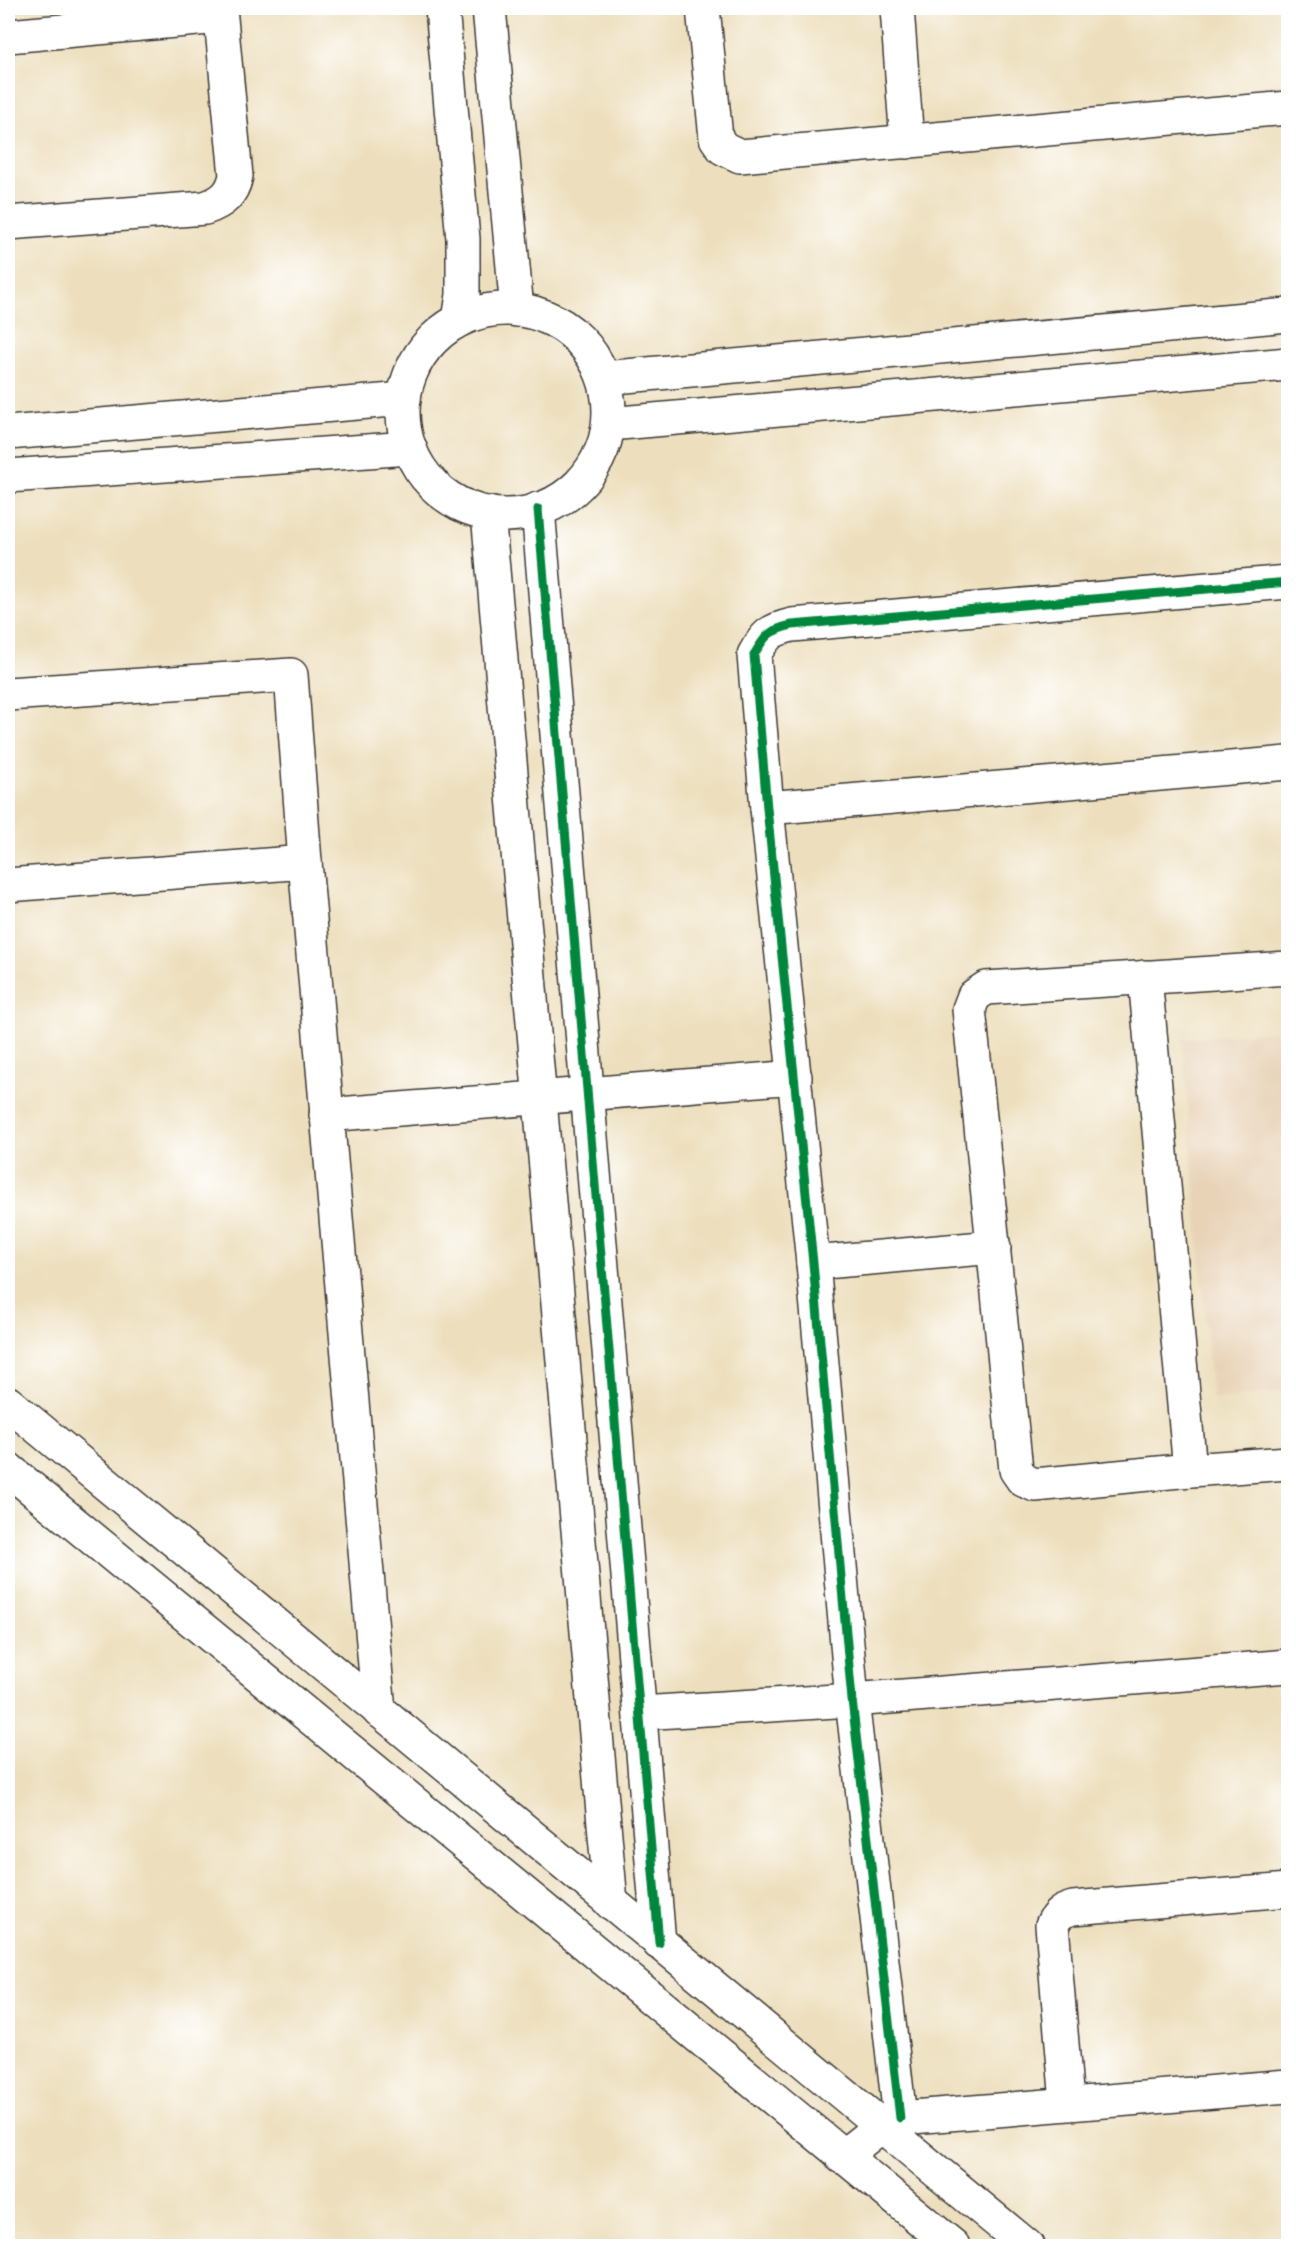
<svg xmlns="http://www.w3.org/2000/svg" width="1296" height="2254" font-family="'Shantell Sans',sans-serif">
<style>
.built{fill:#e8d3b7}
.lines{fill:none;stroke-linecap:round;stroke-linejoin:round}
.street-casing{stroke:#3b3934;stroke-width:36}
.street{stroke:#fff;stroke-width:33}
.cycleway-casing{stroke:#fff;stroke-width:13}
.cycleway{stroke:#00873e;stroke-width:9}
</style>
<rect width="100%" height="100%" fill="#fff"/>
<filter id="ink" filterUnits="userSpaceOnUse"><feTurbulence type="fractalNoise" baseFrequency=".0167" numOctaves="2"/><feDisplacementMap in="SourceGraphic" scale="12" xChannelSelector="R" yChannelSelector="G"/><feConvolveMatrix kernelMatrix="1 2 1 2 8 2 1 2 1" color-interpolation-filters="sRGB"/></filter>
<filter id="wash" filterUnits="userSpaceOnUse"><feTurbulence type="fractalNoise" baseFrequency=".008" numOctaves="4" result="noise"/><feDisplacementMap in="SourceGraphic" scale="24" xChannelSelector="R" yChannelSelector="G"/><feGaussianBlur stdDeviation="1.35" result="paint"/><feColorMatrix in="noise" values="0 0 0 0 0 0 0 0 0 0 0 0 0 0 0 0 0 1.4 0 .05"/><feComposite in="paint" operator="in"/></filter>
<g filter="url(#wash)">
<rect width="100%" height="100%" fill="#eddfbd"/>
<path class="built" d="M1288 1030V1392L1212 1399 1182 1039Z"/>
</g>
<g filter="url(#ink)">
<g class="lines">
<defs>
<g id="street">
<path d="M442 8 463 239V295L459 320"/>
<path d="M489 8 517 310"/>
<path d="M703 8 716 138 723 148 740 156 1288 108"/>
<path d="M897 8 907 142"/>
<path d="M8 36 220 17"/>
<path d="M8 223 205 208C223 202 232 194 236 176L220 8"/>
<circle cx="506" cy="412" r="103"/>
<path d="M604 378 1288 315"/>
<path d="M609 424 1288 364"/>
<path d="M8 433 404 399"/>
<path d="M8 476 410 448"/>
<path d="M538 509 659 1943"/>
<path d="M488 513 611 1903"/>
<path d="M8 694 291 675 305 862 379 1711"/>
<path d="M767 808 1288 763"/>
<path d="M8 885 305 862"/>
<path d="M1288 968 986 988 974 996 969 1009 1016 1470 1023 1480 1035 1485 1190 1470 1288 1463"/>
<path d="M1145 977 1190 1470"/>
<path d="M326 1115 795 1077"/>
<path d="M813 1263 994 1247"/>
<path d="M8 1403 1027 2246"/>
<path d="M8 1469 953 2246"/>
<path d="M640 1713 852 1700 1288 1666"/>
<path d="M1067 2103 1052 1925C1057 1914 1062 1911 1073 1908L1288 1890"/>
<path d="M900 2118 852 1700 813 1263 767 808 754 655C765 635 770 630 792 625L1288 582"/>
<path d="M842 2157 880 2127 900 2118 1288 2086"/>
</g>
</defs>
<use href="#street" class="street-casing"/>
<use href="#street" class="street"/>
<defs>
<g id="cycleway">
<path d="M538 509 659 1943"/>
<path d="M900 2118 852 1700 813 1263 767 808 754 655C765 635 770 630 792 625L1288 582"/>
</g>
</defs>
<use href="#cycleway" class="cycleway-casing"/>
<use href="#cycleway" class="cycleway"/>
</g>
</g>
<rect width="1296" height="2254" fill="none" stroke="#fff" stroke-width="30"/>
</svg>
